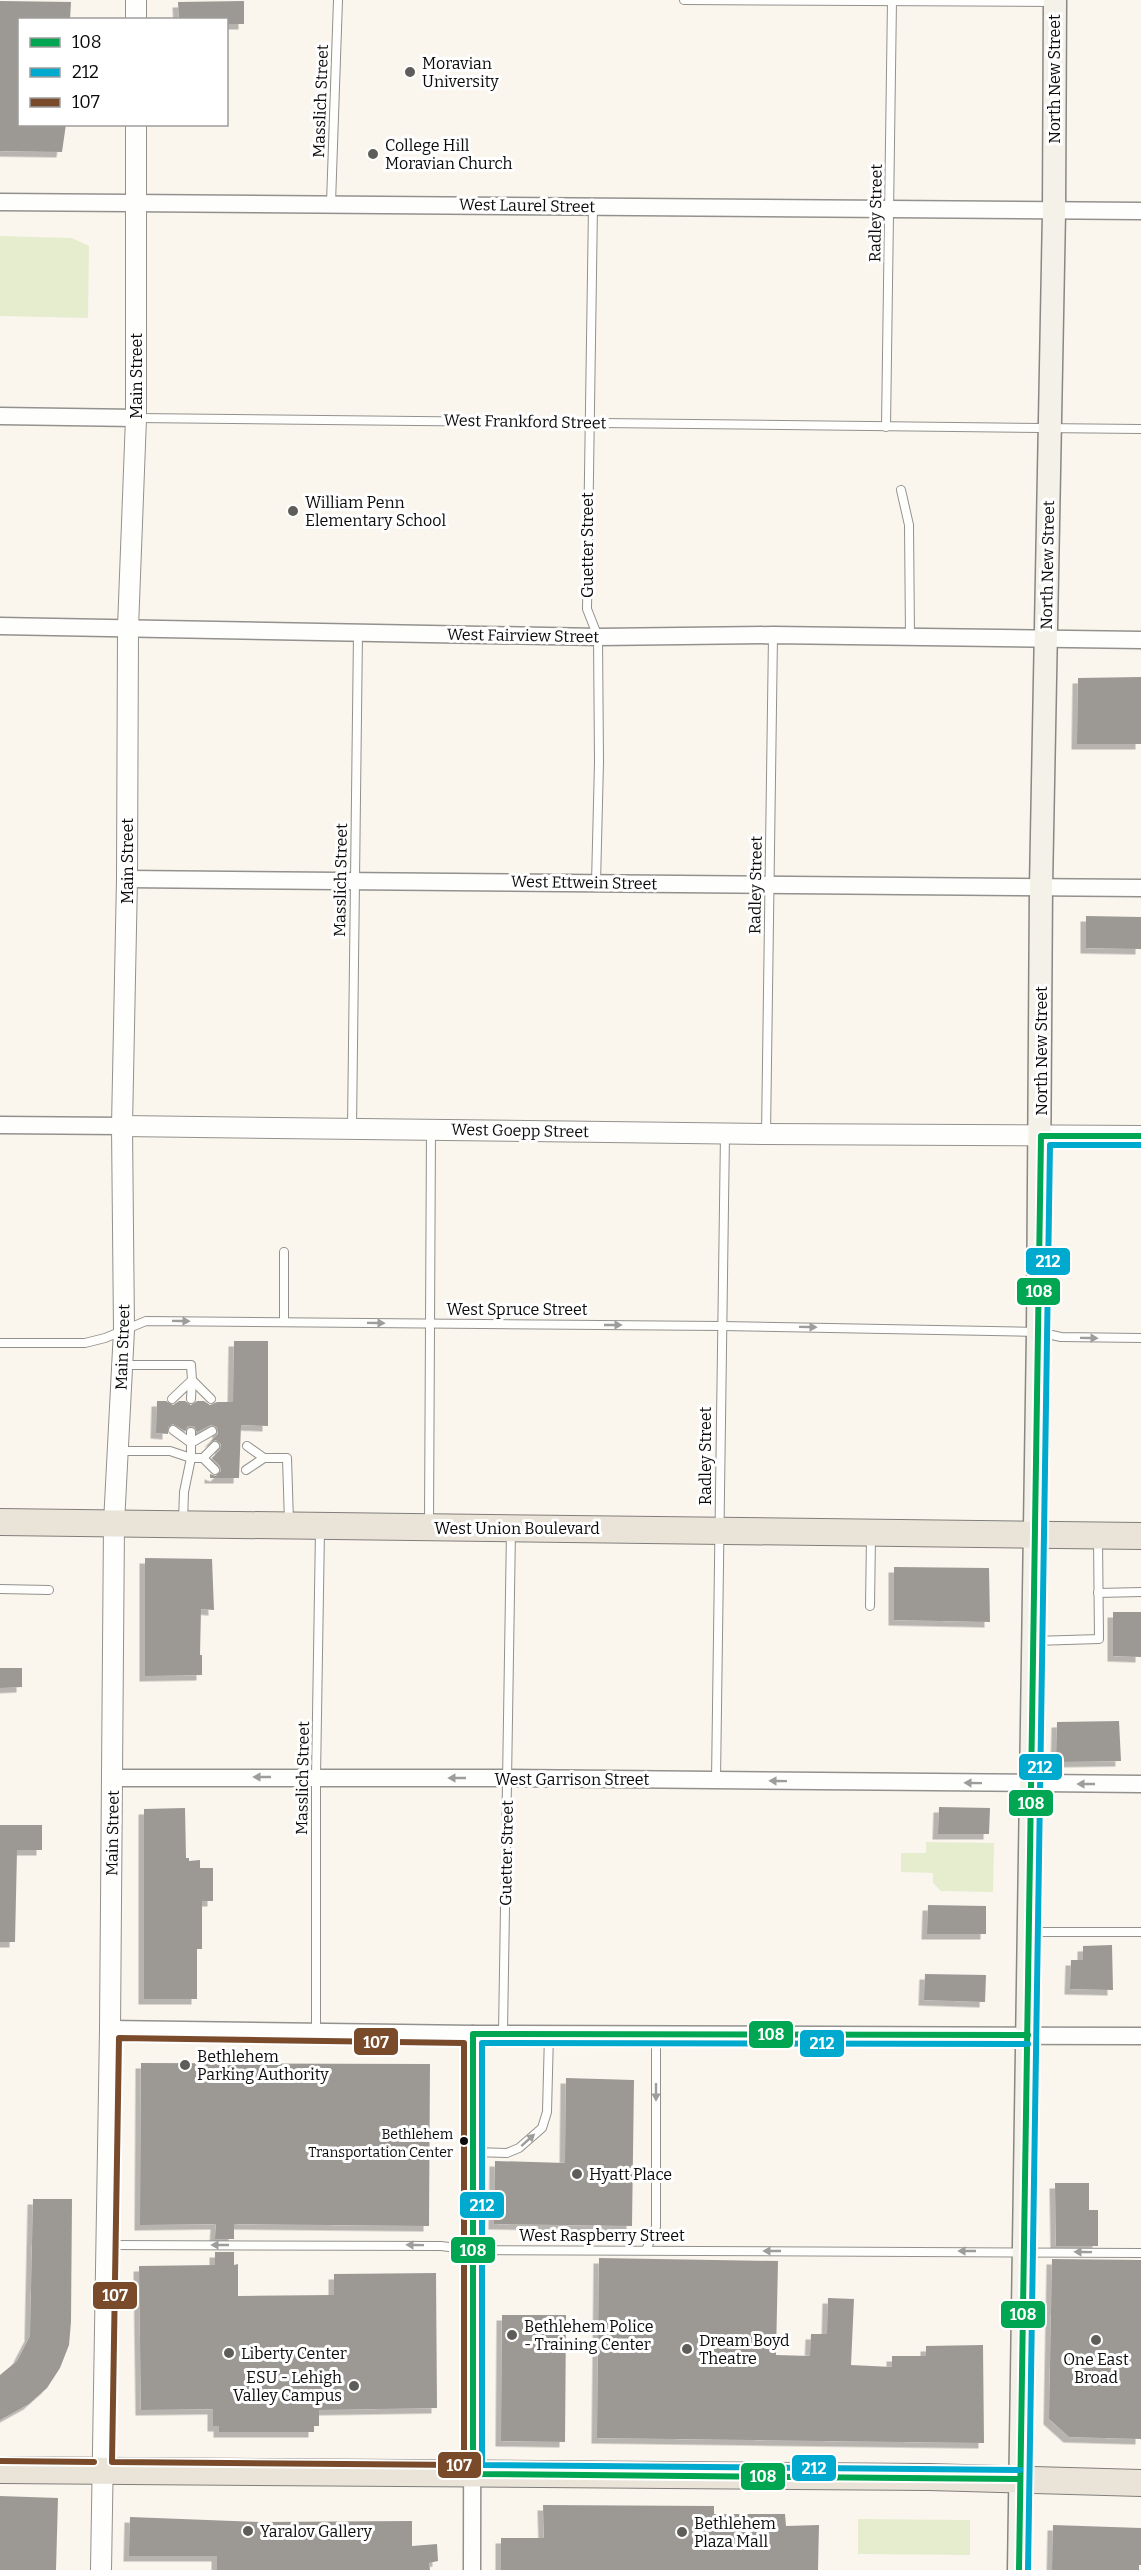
<svg xmlns="http://www.w3.org/2000/svg" width="1141" height="2570" font-family="Bitter,serif">
<style>
.green{fill:#e6edcf}
.building{fill:#9c9995;filter:url(#shadow)}
.lines{fill:none;stroke-linecap:round;stroke-linejoin:round}
.service-casing{stroke:#93918d;stroke-width:10}
.minor-casing{stroke:#93918d;stroke-width:19}
.tertiary-casing{stroke:#93918d;stroke-width:22}
.secondary-casing{stroke:#898784;stroke-width:25}
.primary-casing{stroke:#807e7a;stroke-width:28}
.service{stroke:#fefefc;stroke-width:8}
.minor{stroke:#fefefc;stroke-width:16}
.tertiary{stroke:#fefefc;stroke-width:20}
.secondary{stroke:#f4f1e8;stroke-width:22}
.primary{stroke:#eae3d8;stroke-width:26}
.bus-1-casing{stroke:#fff;stroke-width:10}
.bus-2-casing{stroke:#fff;stroke-width:10}
.bus-3-casing{stroke:#fff;stroke-width:10}
.bus-1{stroke:#00a651;stroke-width:6}
.bus-2{stroke:#00a9ce;stroke-width:6}
.bus-3{stroke:#7a4b2a;stroke-width:6}
.oneway{fill:#9d9d9c}
.poi-dot{fill:#5f5d5a;stroke:#fff;stroke-width:2}
.bus-dot{fill:#0b0b0b;stroke:#fff;stroke-width:2}
.labels{text-anchor:middle;stroke-width:6;stroke-linejoin:round;paint-order:stroke}
.bus-label{font-size:14px;fill:#0b0b0b;stroke:#fff;text-anchor:end}
.poi-label{font-size:16px;fill:#0b0b0b;stroke:#fff;text-anchor:start}
.street-label{font-size:16px;fill:#0b0b0b;stroke:#fff}
.line-badge{stroke:#fff;stroke-width:2}
.badge-label{font-size:16px;text-anchor:middle;font-weight:bold;fill:#fff}
</style>
<defs>
<filter id="shadow"><feDropShadow dx="-5.5" dy="5.5" stdDeviation="0" flood-color="#0004"/></filter>
</defs>
<rect width="100%" height="100%" fill="#faf6ee"/>
<g class="green">
<path d="M0 236 72 238 89 246 88 318 0 316Z"/>
<path d="M926 1842 994 1843 993 1892 941 1891 933 1883V1873L901 1872V1853H926Z"/>
<path d="M858 2519 970 2520V2555L858 2554Z"/>
</g>
<g class="building">
<path d="M0 1 71 2 70 20H20V124H66L62 152 0 151Z"/>
<path d="M244 1V24H226V20H179L178 2Z"/>
<path d="M1141 677V744H1077L1078 678Z"/>
<path d="M1086 916 1141 917V949L1086 948Z"/>
<path d="M234 1341H268V1426L241 1425 239 1478H210V1474L216 1476 221 1471 220 1466 212 1458 220 1450 221 1444 216 1440 210 1442 218 1434 217 1427 211 1425 197 1432 194 1426H188L185 1431 173 1424 168 1427V1434L156 1433 157 1401H166L173 1405 179 1401H185L191 1405 197 1401H204L210 1405 217 1402H233Z"/>
<path d="M145 1558 212 1559 214 1610 201 1609 200 1655H202V1675L145 1676Z"/>
<path d="M894 1567 989 1568 990 1622 894 1620Z"/>
<path d="M1113 1612H1141V1657L1113 1656Z"/>
<path d="M0 1668H22V1687L0 1688Z"/>
<path d="M1119 1721 1121 1761 1056 1762 1057 1722Z"/>
<path d="M939 1807 990 1808 989 1834H938Z"/>
<path d="M185 1808 186 1858H189V1861L200 1860V1868H213V1901H202V1949H197V1999H144V1809Z"/>
<path d="M0 1825H42V1850H17L15 1942H0Z"/>
<path d="M928 1905 986 1906V1934H927Z"/>
<path d="M1112 1945 1113 1990 1070 1989 1071 1960H1083V1946Z"/>
<path d="M925 1974 986 1975 985 2002 924 2000Z"/>
<path d="M141 2063 430 2064 429 2226 234 2224V2239H215L216 2224 140 2225Z"/>
<path d="M566 2078 634 2080 632 2226 494 2224 495 2161 565 2163Z"/>
<path d="M1055 2183H1089V2210H1098V2246H1056Z"/>
<path d="M33 2199H72L71 2322 69 2345 60 2368 47 2388 29 2404 0 2420V2375L17 2361 30 2336Z"/>
<path d="M215 2252H234V2265L238 2264V2296L334 2295V2274L436 2273 437 2408 319 2410V2426H314V2432H219V2426H213V2409L141 2410 139 2266 215 2265Z"/>
<path d="M599 2258 778 2261 776 2355 810 2356 811 2334H827L828 2298 854 2299 851 2365 892 2367V2356H926V2346L983 2345 984 2443 597 2438Z"/>
<path d="M1052 2259 1141 2260V2439L1069 2437 1049 2419Z"/>
<path d="M502 2315H566L565 2442 501 2441Z"/>
<path d="M0 2496 58 2498 56 2570H0Z"/>
<path d="M543 2505 714 2506V2514H785L786 2526 819 2525 818 2570H501V2538H544Z"/>
<path d="M130 2517 259 2522 412 2521V2546L437 2544 438 2561 429 2563 430 2570H217V2556H129Z"/>
<path d="M1053 2525 1141 2528V2565H1139V2570H1052Z"/>
</g>
<g class="lines">
<defs>
<g id="service">
<path d="M684 0 1054 2"/>
<path d="M331 203 338 0"/>
<path d="M593 206 587 609 598 637 599 762 596 883"/>
<path d="M137 418 1141 429"/>
<path d="M886 427 892 0"/>
<path d="M901 490 909 525 910 637"/>
<path d="M352 1128 358 632"/>
<path d="M766 1134 773 635"/>
<path d="M284 1322V1252"/>
<path d="M0 1343H85L105 1338 146 1321 721 1326 1038 1332 1061 1337 1141 1338"/>
<path d="M123 1365H191L192 1380 211 1399"/>
<path d="M172 1399 192 1380 191 1399"/>
<path d="M173 1430 191 1443V1458L184 1492 183 1521"/>
<path d="M191 1432V1443L212 1431"/>
<path d="M119 1451H170L191 1458H203L215 1446"/>
<path d="M203 1458 215 1470"/>
<path d="M264 1458H287L289 1522"/>
<path d="M246 1470 264 1458 247 1446"/>
<path d="M429 1524 431 1129"/>
<path d="M0 1589 49 1590"/>
<path d="M1098 1593 1141 1592"/>
<path d="M870 1606 871 1536"/>
<path d="M1034 1641 1099 1639 1098 1538"/>
<path d="M716 1780 725 1133"/>
<path d="M1030 1932H1141"/>
<path d="M316 2030V1777L320 1530"/>
<path d="M503 2033 511 1530"/>
<path d="M473 2152 507 2153 519 2148 542 2128 547 2112 549 2034"/>
<path d="M107 2245 441 2246 473 2250 1141 2253"/>
<path d="M646 2250 656 2227V2034"/>
</g>
<g id="minor">
<path d="M0 202 1141 211"/>
<path d="M0 416 136 418"/>
<path d="M0 626 598 637 773 635 1141 640"/>
<path d="M127 879 1141 888"/>
<path d="M0 1125 122 1126"/>
<path d="M113 1778H508L1141 1784"/>
<path d="M110 2029 473 2034 1141 2036"/>
<path d="M472 2570 473 2034"/>
</g>
<g id="tertiary">
<path d="M136 0V20"/>
<path d="M122 1126 766 1134 1141 1136"/>
<path d="M101 2570 110 2029 114 1523 124 1330 122 1126 127 879 128 628 136 418V124"/>
</g>
<path id="secondary" d="M1019 2570 1038 1332 1041 887 1054 212 1055 0"/>
<g id="primary">
<path d="M0 1522 1141 1536"/>
<path d="M0 2470 929 2477 1141 2483"/>
</g>
</defs>
<use href="#service" class="service-casing"/>
<use href="#minor" class="minor-casing"/>
<use href="#tertiary" class="tertiary-casing"/>
<use href="#secondary" class="secondary-casing"/>
<use href="#primary" class="primary-casing"/>
<use href="#service" class="service"/>
<use href="#minor" class="minor"/>
<use href="#tertiary" class="tertiary"/>
<use href="#secondary" class="secondary"/>
<use href="#primary" class="primary"/>
<defs>
<g id="bus-1">
<path d="M1020 2479 473 2474V2034L1028 2035"/>
<path d="M1019 2570 1041 1136H1141"/>
</g>
<g id="bus-2">
<path d="M1020 2470 482 2465V2043L1028 2044"/>
<path d="M1028 2570 1050 1145H1141"/>
</g>
<g id="bus-3">
<path d="M119 2038 464 2043V2465L112 2462Z"/>
<path d="M0 2461 94 2462"/>
</g>
</defs>
<use href="#bus-1" class="bus-1-casing"/>
<use href="#bus-2" class="bus-2-casing"/>
<use href="#bus-3" class="bus-3-casing"/>
<use href="#bus-1" class="bus-1"/>
<use href="#bus-2" class="bus-2"/>
<use href="#bus-3" class="bus-3"/>
</g>
<defs><path id="oneway-solid" d="M-6-.8H1V-3.2L6.5 0L1 3.2V.8H-6Z" transform="scale(1.5)"/></defs>
<g class="oneway">
<use href="#oneway-solid" transform="translate(181 1321) rotate(1)"/>
<use href="#oneway-solid" transform="translate(376 1323) rotate(1)"/>
<use href="#oneway-solid" transform="translate(613 1325)"/>
<use href="#oneway-solid" transform="translate(808 1327) rotate(1)"/>
<use href="#oneway-solid" transform="translate(1089 1338) rotate(1)"/>
<use href="#oneway-solid" transform="translate(262 1777) rotate(180)"/>
<use href="#oneway-solid" transform="translate(457 1778) rotate(-180)"/>
<use href="#oneway-solid" transform="translate(778 1781) rotate(-179)"/>
<use href="#oneway-solid" transform="translate(973 1783) rotate(-179)"/>
<use href="#oneway-solid" transform="translate(1086 1784) rotate(-180)"/>
<use href="#oneway-solid" transform="translate(656 2092) rotate(90)"/>
<use href="#oneway-solid" transform="translate(528 2140) rotate(-42)"/>
<use href="#oneway-solid" transform="translate(220 2245) rotate(180)"/>
<use href="#oneway-solid" transform="translate(415 2245) rotate(-179)"/>
<use href="#oneway-solid" transform="translate(772 2251) rotate(-180)"/>
<use href="#oneway-solid" transform="translate(967 2251) rotate(-180)"/>
<use href="#oneway-solid" transform="translate(1083 2252) rotate(-179)"/>
</g>
<g class="poi-dot">
<circle cx="410" cy="72" r="6"/>
<circle cx="373" cy="154" r="6"/>
<circle cx="293" cy="511" r="6"/>
<circle cx="185" cy="2065" r="6"/>
<circle cx="577" cy="2174" r="6"/>
<circle cx="512" cy="2335" r="6"/>
<circle cx="1096" cy="2340" r="6"/>
<circle cx="687" cy="2349" r="6"/>
<circle cx="229" cy="2353" r="6"/>
<circle cx="354" cy="2386" r="6"/>
<circle cx="248" cy="2531" r="6"/>
<circle cx="682" cy="2532" r="6"/>
</g>
<circle class="bus-dot" cx="464" cy="2141" r="5"/>
<g class="labels">
<g class="bus-label">
<text x="453" y="2139">Bethlehem<tspan x="453" dy="18">Transportation Center</tspan></text>
</g>
<g class="poi-label">
<text x="422" y="69">Moravian<tspan x="422" dy="18">University</tspan></text>
<text x="385" y="151">College Hill<tspan x="385" dy="18">Moravian Church</tspan></text>
<text x="305" y="508">William Penn<tspan x="305" dy="18">Elementary School</tspan></text>
<text x="197" y="2062">Bethlehem<tspan x="197" dy="18">Parking Authority</tspan></text>
<text x="589" y="2180">Hyatt Place</text>
<text x="524" y="2332">Bethlehem Police<tspan x="524" dy="18">- Training Center</tspan></text>
<text x="699" y="2346">Dream Boyd<tspan x="699" dy="18">Theatre</tspan></text>
<text x="241" y="2359">Liberty Center</text>
<text x="1096" y="2365" text-anchor="middle">One East<tspan x="1096" dy="18">Broad</tspan></text>
<text x="342" y="2383" text-anchor="end">ESU - Lehigh<tspan x="342" dy="18">Valley Campus</tspan></text>
<text x="694" y="2529">Bethlehem<tspan x="694" dy="18">Plaza Mall</tspan></text>
<text x="260" y="2537">Yaralov Gallery</text>
</g>
<g class="street-label">
<text transform="translate(1054 79) rotate(-90)" y="6">North New Street</text>
<text transform="translate(320 101) rotate(-88)" y="6">Masslich Street</text>
<text transform="translate(527 205) rotate(1)" y="6">West Laurel Street</text>
<text transform="translate(875 213) rotate(-89)" y="6">Radley Street</text>
<text transform="translate(136 376) rotate(-90)" y="6">Main Street</text>
<text transform="translate(525 421) rotate(1)" y="6">West Frankford Street</text>
<text transform="translate(587 545) rotate(-90)" y="6">Guetter Street</text>
<text transform="translate(1047 565) rotate(-89)" y="6">North New Street</text>
<text transform="translate(523 635) rotate(1)" y="6">West Fairview Street</text>
<text transform="translate(127 861) rotate(-90)" y="6">Main Street</text>
<text transform="translate(340 880) rotate(-89)" y="6">Masslich Street</text>
<text transform="translate(584 882) rotate(1)" y="6">West Ettwein Street</text>
<text transform="translate(755 885) rotate(-89)" y="6">Radley Street</text>
<text transform="translate(1041 1051) rotate(-90)" y="6">North New Street</text>
<text transform="translate(520 1130) rotate(1)" y="6">West Goepp Street</text>
<text x="517" y="1315">West Spruce Street</text>
<text transform="translate(122 1347) rotate(-88)" y="6">Main Street</text>
<text transform="translate(705 1456) rotate(-90)" y="6">Radley Street</text>
<text x="517" y="1534">West Union Boulevard</text>
<text transform="translate(302 1778) rotate(-89)" y="6">Masslich Street</text>
<text x="572" y="1785">West Garrison Street</text>
<text transform="translate(112 1833) rotate(-89)" y="6">Main Street</text>
<text transform="translate(506 1853) rotate(-89)" y="6">Guetter Street</text>
<text x="602" y="2241">West Raspberry Street</text>
</g>
</g>
<g class="line-badge">
<rect x="1025" y="1247" width="46" height="29" rx="6" fill="#00a9ce"/>
<rect x="1016" y="1277" width="45" height="29" rx="6" fill="#00a651"/>
<rect x="1018" y="1753" width="45" height="28" rx="6" fill="#00a9ce"/>
<rect x="1008" y="1789" width="46" height="28" rx="6" fill="#00a651"/>
<rect x="748" y="2020" width="46" height="29" rx="6" fill="#00a651"/>
<rect x="353" y="2027" width="46" height="29" rx="6" fill="#7a4b2a"/>
<rect x="799" y="2029" width="46" height="29" rx="6" fill="#00a9ce"/>
<rect x="459" y="2191" width="46" height="28" rx="6" fill="#00a9ce"/>
<rect x="450" y="2236" width="46" height="28" rx="6" fill="#00a651"/>
<rect x="92" y="2281" width="46" height="29" rx="6" fill="#7a4b2a"/>
<rect x="1000" y="2300" width="46" height="29" rx="6" fill="#00a651"/>
<rect x="437" y="2451" width="45" height="28" rx="6" fill="#7a4b2a"/>
<rect x="791" y="2454" width="46" height="28" rx="6" fill="#00a9ce"/>
<rect x="740" y="2462" width="46" height="29" rx="6" fill="#00a651"/>
</g>
<g class="badge-label">
<text x="1048" y="1267">212</text>
<text x="1039" y="1297">108</text>
<text x="1040" y="1773">212</text>
<text x="1031" y="1809">108</text>
<text x="771" y="2040">108</text>
<text x="376" y="2048">107</text>
<text x="822" y="2049">212</text>
<text x="482" y="2211">212</text>
<text x="473" y="2256">108</text>
<text x="115" y="2301">107</text>
<text x="1023" y="2320">108</text>
<text x="459" y="2471">107</text>
<text x="814" y="2474">212</text>
<text x="763" y="2482">108</text>
</g>
<rect x="18" y="18" width="210" height="108" fill="#ffffff" stroke="#9d9d9d" stroke-width="1.5"/>
<rect x="30" y="38" width="30" height="9" fill="#00a651" stroke="#9d9d9d" stroke-width="1.5"/>
<text x="72" y="48" font-size="18" fill="#0b0b0b">108</text>
<rect x="30" y="68" width="30" height="9" fill="#00a9ce" stroke="#9d9d9d" stroke-width="1.5"/>
<text x="72" y="78" font-size="18" fill="#0b0b0b">212</text>
<rect x="30" y="98" width="30" height="9" fill="#7a4b2a" stroke="#9d9d9d" stroke-width="1.5"/>
<text x="72" y="108" font-size="18" fill="#0b0b0b">107</text>
</svg>
